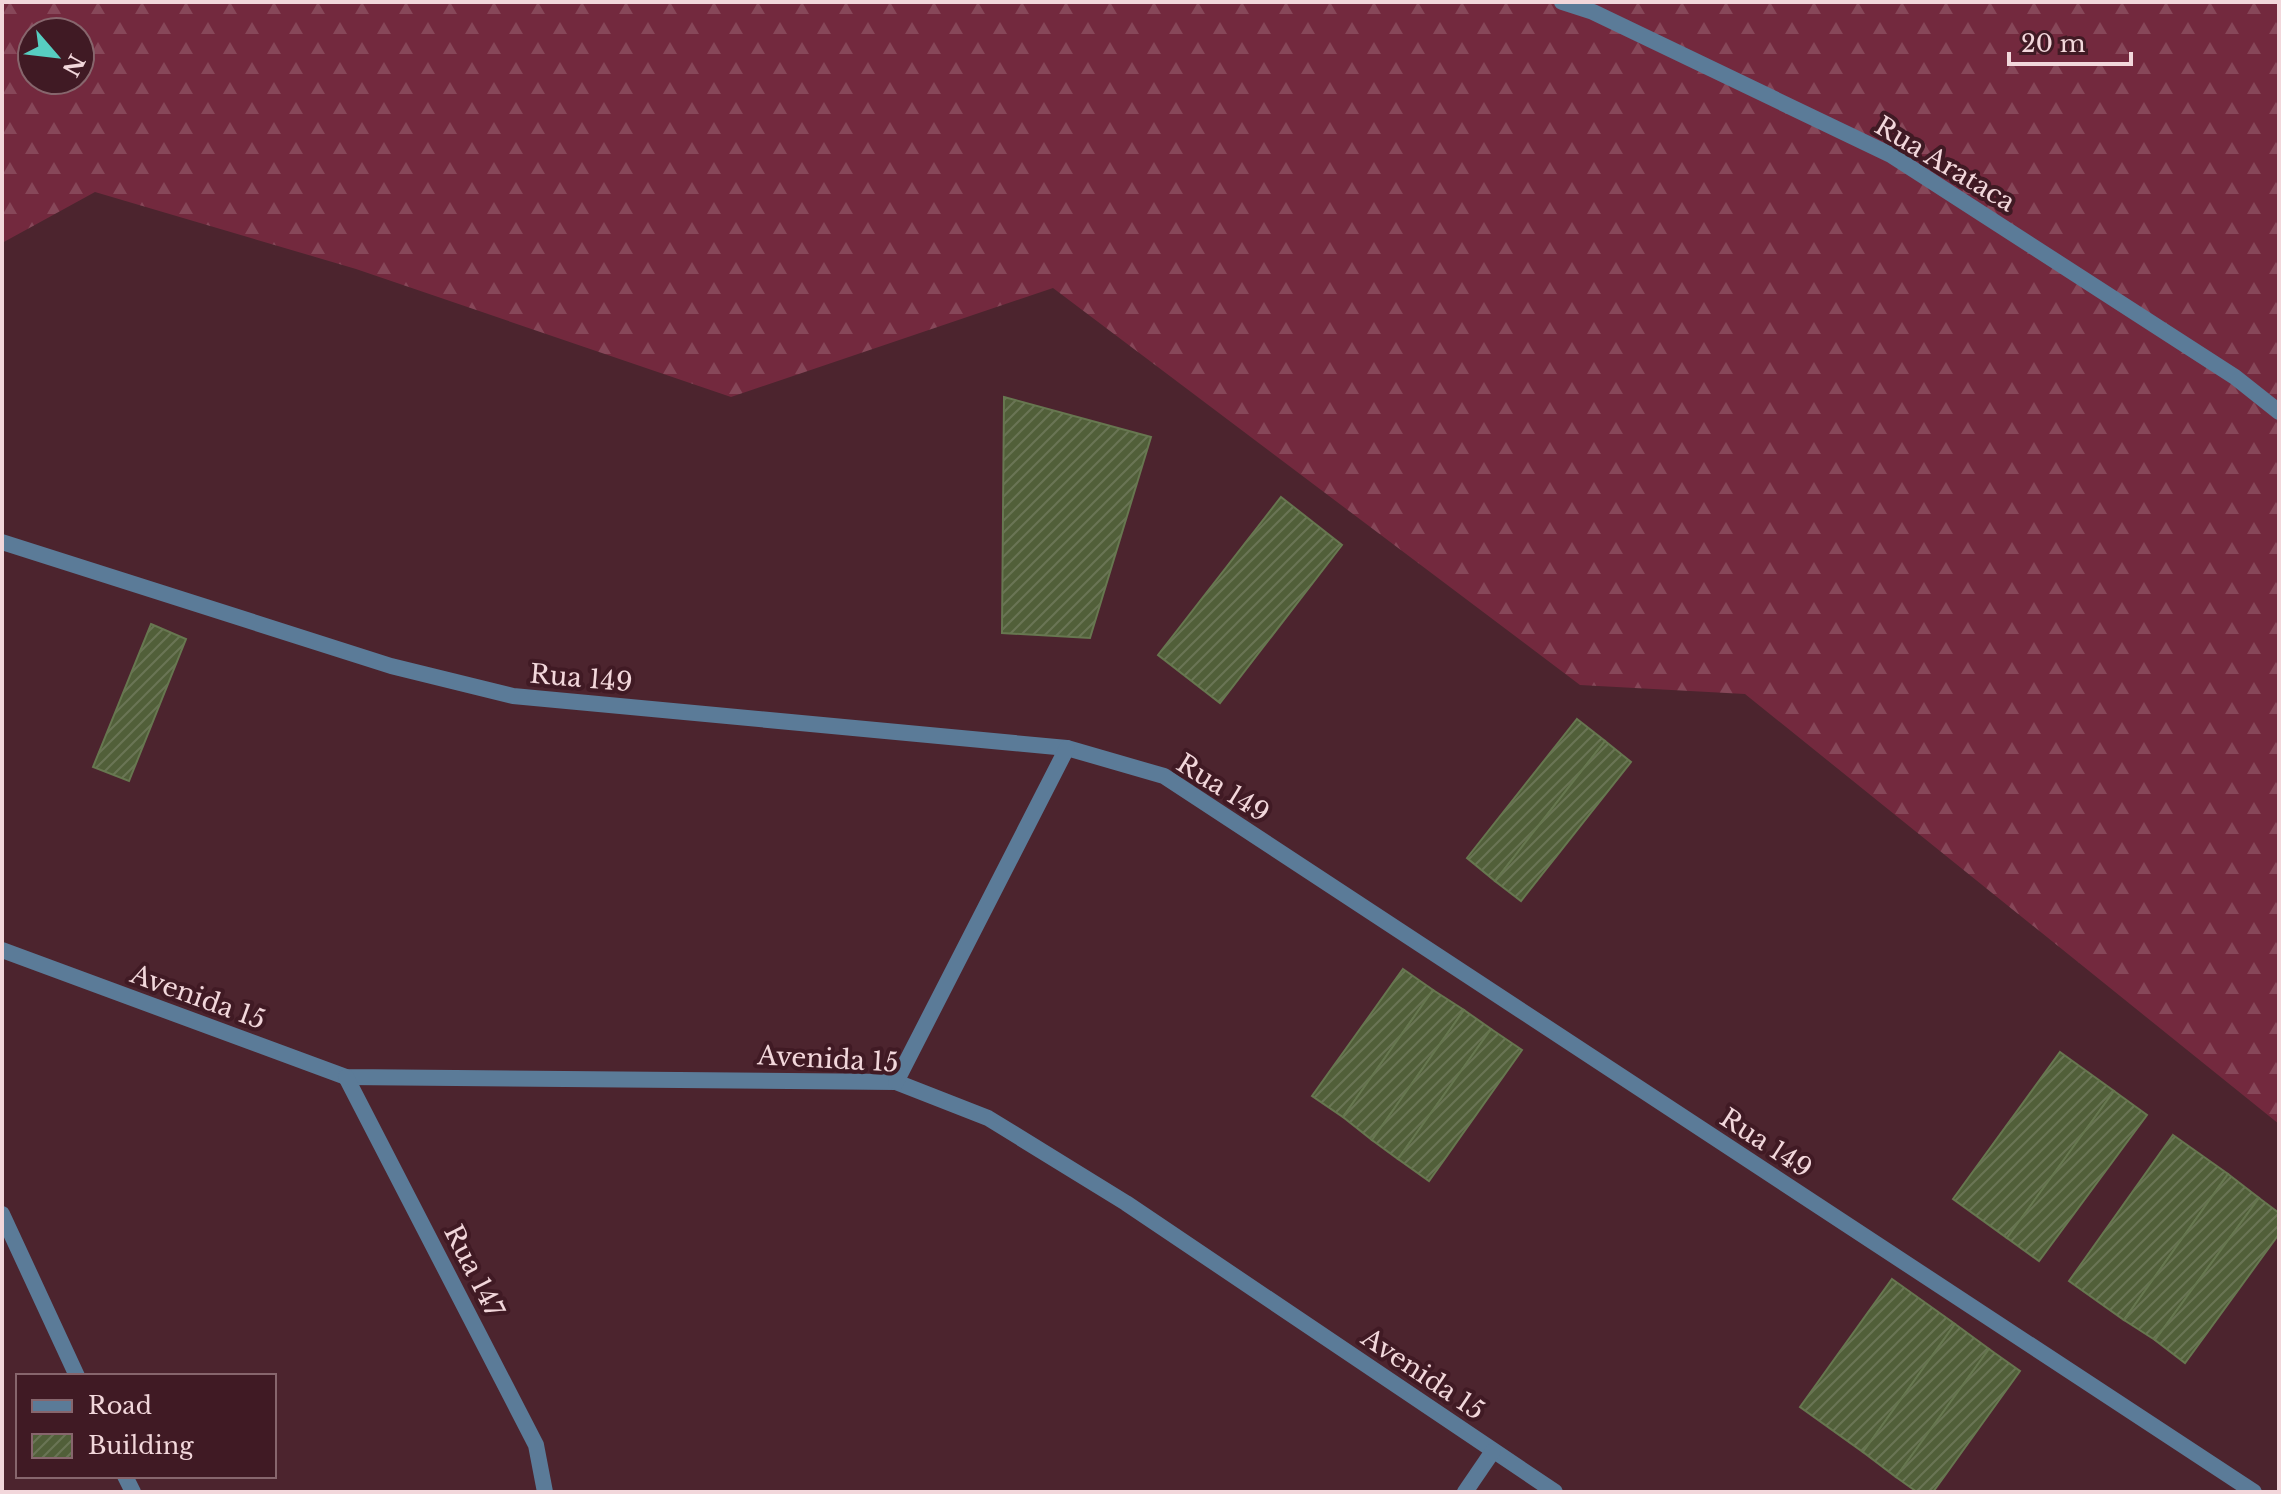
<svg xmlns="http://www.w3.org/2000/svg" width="2281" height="1494" font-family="'Libre Baskerville',serif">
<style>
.forest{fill:url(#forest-firs);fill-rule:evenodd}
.building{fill:url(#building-hatch);stroke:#677750;stroke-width:2}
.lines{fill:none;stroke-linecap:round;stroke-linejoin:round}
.minor{stroke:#5b7b98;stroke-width:16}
.labels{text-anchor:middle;stroke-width:8;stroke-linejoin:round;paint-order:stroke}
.street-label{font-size:26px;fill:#f2d7db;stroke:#401a24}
</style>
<defs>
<pattern id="forest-firs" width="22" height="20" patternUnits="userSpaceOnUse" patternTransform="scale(2)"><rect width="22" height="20" fill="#73293e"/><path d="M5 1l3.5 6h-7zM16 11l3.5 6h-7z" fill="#874759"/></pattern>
<pattern id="building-hatch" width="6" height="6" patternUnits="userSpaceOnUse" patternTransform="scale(2)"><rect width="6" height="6" fill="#515f39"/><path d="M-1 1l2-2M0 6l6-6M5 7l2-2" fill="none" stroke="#6a7555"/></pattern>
</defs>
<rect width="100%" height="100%" fill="#4c242e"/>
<path class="forest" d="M2 2H2279V1124L1745 694 1580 685 1053 288 731 397 356 269 95 192 2 243ZM32 32H80V80H32Z"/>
<g class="building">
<path d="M1004 397 1151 437 1090 638 1002 633Z"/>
<path d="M1281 497 1342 545 1220 703 1158 655Z"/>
<path d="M151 624 186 639 129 781 93 767Z"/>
<path d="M1577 719 1605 741 1495 881 1467 858Z"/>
<path d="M1605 741 1631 762 1521 901 1495 881Z"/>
<path d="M1403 969 1433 990 1343 1117 1312 1096Z"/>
<path d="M1433 990 1464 1010 1372 1140 1343 1117Z"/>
<path d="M1464 1010 1491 1029 1398 1159 1372 1140Z"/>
<path d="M1491 1029 1522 1050 1429 1181 1398 1159Z"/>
<path d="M2060 1052 2114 1091 2007 1238 1953 1199Z"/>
<path d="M2114 1091 2147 1115 2039 1261 2007 1238Z"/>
<path d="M2173 1135 2228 1174 2124 1320 2069 1281Z"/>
<path d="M2228 1174 2259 1198 2155 1340 2124 1320Z"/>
<path d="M2259 1198 2279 1213V1234L2185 1363 2155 1340Z"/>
<path d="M1892 1279 1955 1324 1863 1452 1800 1407Z"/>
<path d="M1955 1324 1989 1349 1896 1477 1863 1452Z"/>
<path d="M1989 1349 2020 1371 1933 1492H1917L1896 1477Z"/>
</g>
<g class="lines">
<g class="minor">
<path d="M1562 2 1593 12 1891 155 2235 377 2279 412"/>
<path d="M2 542 391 666 513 696 1067 748 1164 776 2254 1492"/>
<path d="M2 950 346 1077 896 1082 988 1118 1126 1203 1555 1492"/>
<path d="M346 1077 536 1445 545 1492"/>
<path d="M896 1082 1067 748"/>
<path d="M2 1214 77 1376"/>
<path d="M125 1476 133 1492"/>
<path d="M1465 1492 1493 1451"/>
</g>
</g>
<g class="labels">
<g class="street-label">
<text transform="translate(1945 164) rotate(31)" y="9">Rua Arataca</text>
<text transform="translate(581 678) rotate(5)" y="9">Rua 149</text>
<text transform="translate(1223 788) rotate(32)" y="9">Rua 149</text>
<text transform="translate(198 997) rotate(20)" y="9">Avenida 15</text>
<text transform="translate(828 1059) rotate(3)" y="9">Avenida 15</text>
<text transform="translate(1766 1143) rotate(33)" y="9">Rua 149</text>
<text transform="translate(474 1271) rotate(63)" y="9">Rua 147</text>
<text transform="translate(1423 1374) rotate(34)" y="9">Avenida 15</text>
</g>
</g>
<rect width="2281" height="1494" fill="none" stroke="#f2d7db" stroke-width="8"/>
<rect x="16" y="1374" width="260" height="104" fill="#401a24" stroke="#87666d" stroke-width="2"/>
<rect x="32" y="1400" width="40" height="12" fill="#5b7b98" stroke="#87666d" stroke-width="2"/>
<text x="88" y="1414" font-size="24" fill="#f2d7db">Road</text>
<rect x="32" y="1434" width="40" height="24" fill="url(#building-hatch)" stroke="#87666d" stroke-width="2"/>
<text x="88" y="1454" font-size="24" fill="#f2d7db">Building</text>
<g transform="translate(56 56) rotate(118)"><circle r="38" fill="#401a24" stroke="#87666d" stroke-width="2"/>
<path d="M0-6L14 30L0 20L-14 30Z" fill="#57cec1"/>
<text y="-12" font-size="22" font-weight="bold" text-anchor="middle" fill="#f2d7db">N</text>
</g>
<path d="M2009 52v12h122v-12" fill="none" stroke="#f2d7db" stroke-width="4"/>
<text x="2021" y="52" font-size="24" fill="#f2d7db" stroke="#401a24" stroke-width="6" paint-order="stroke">20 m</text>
</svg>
